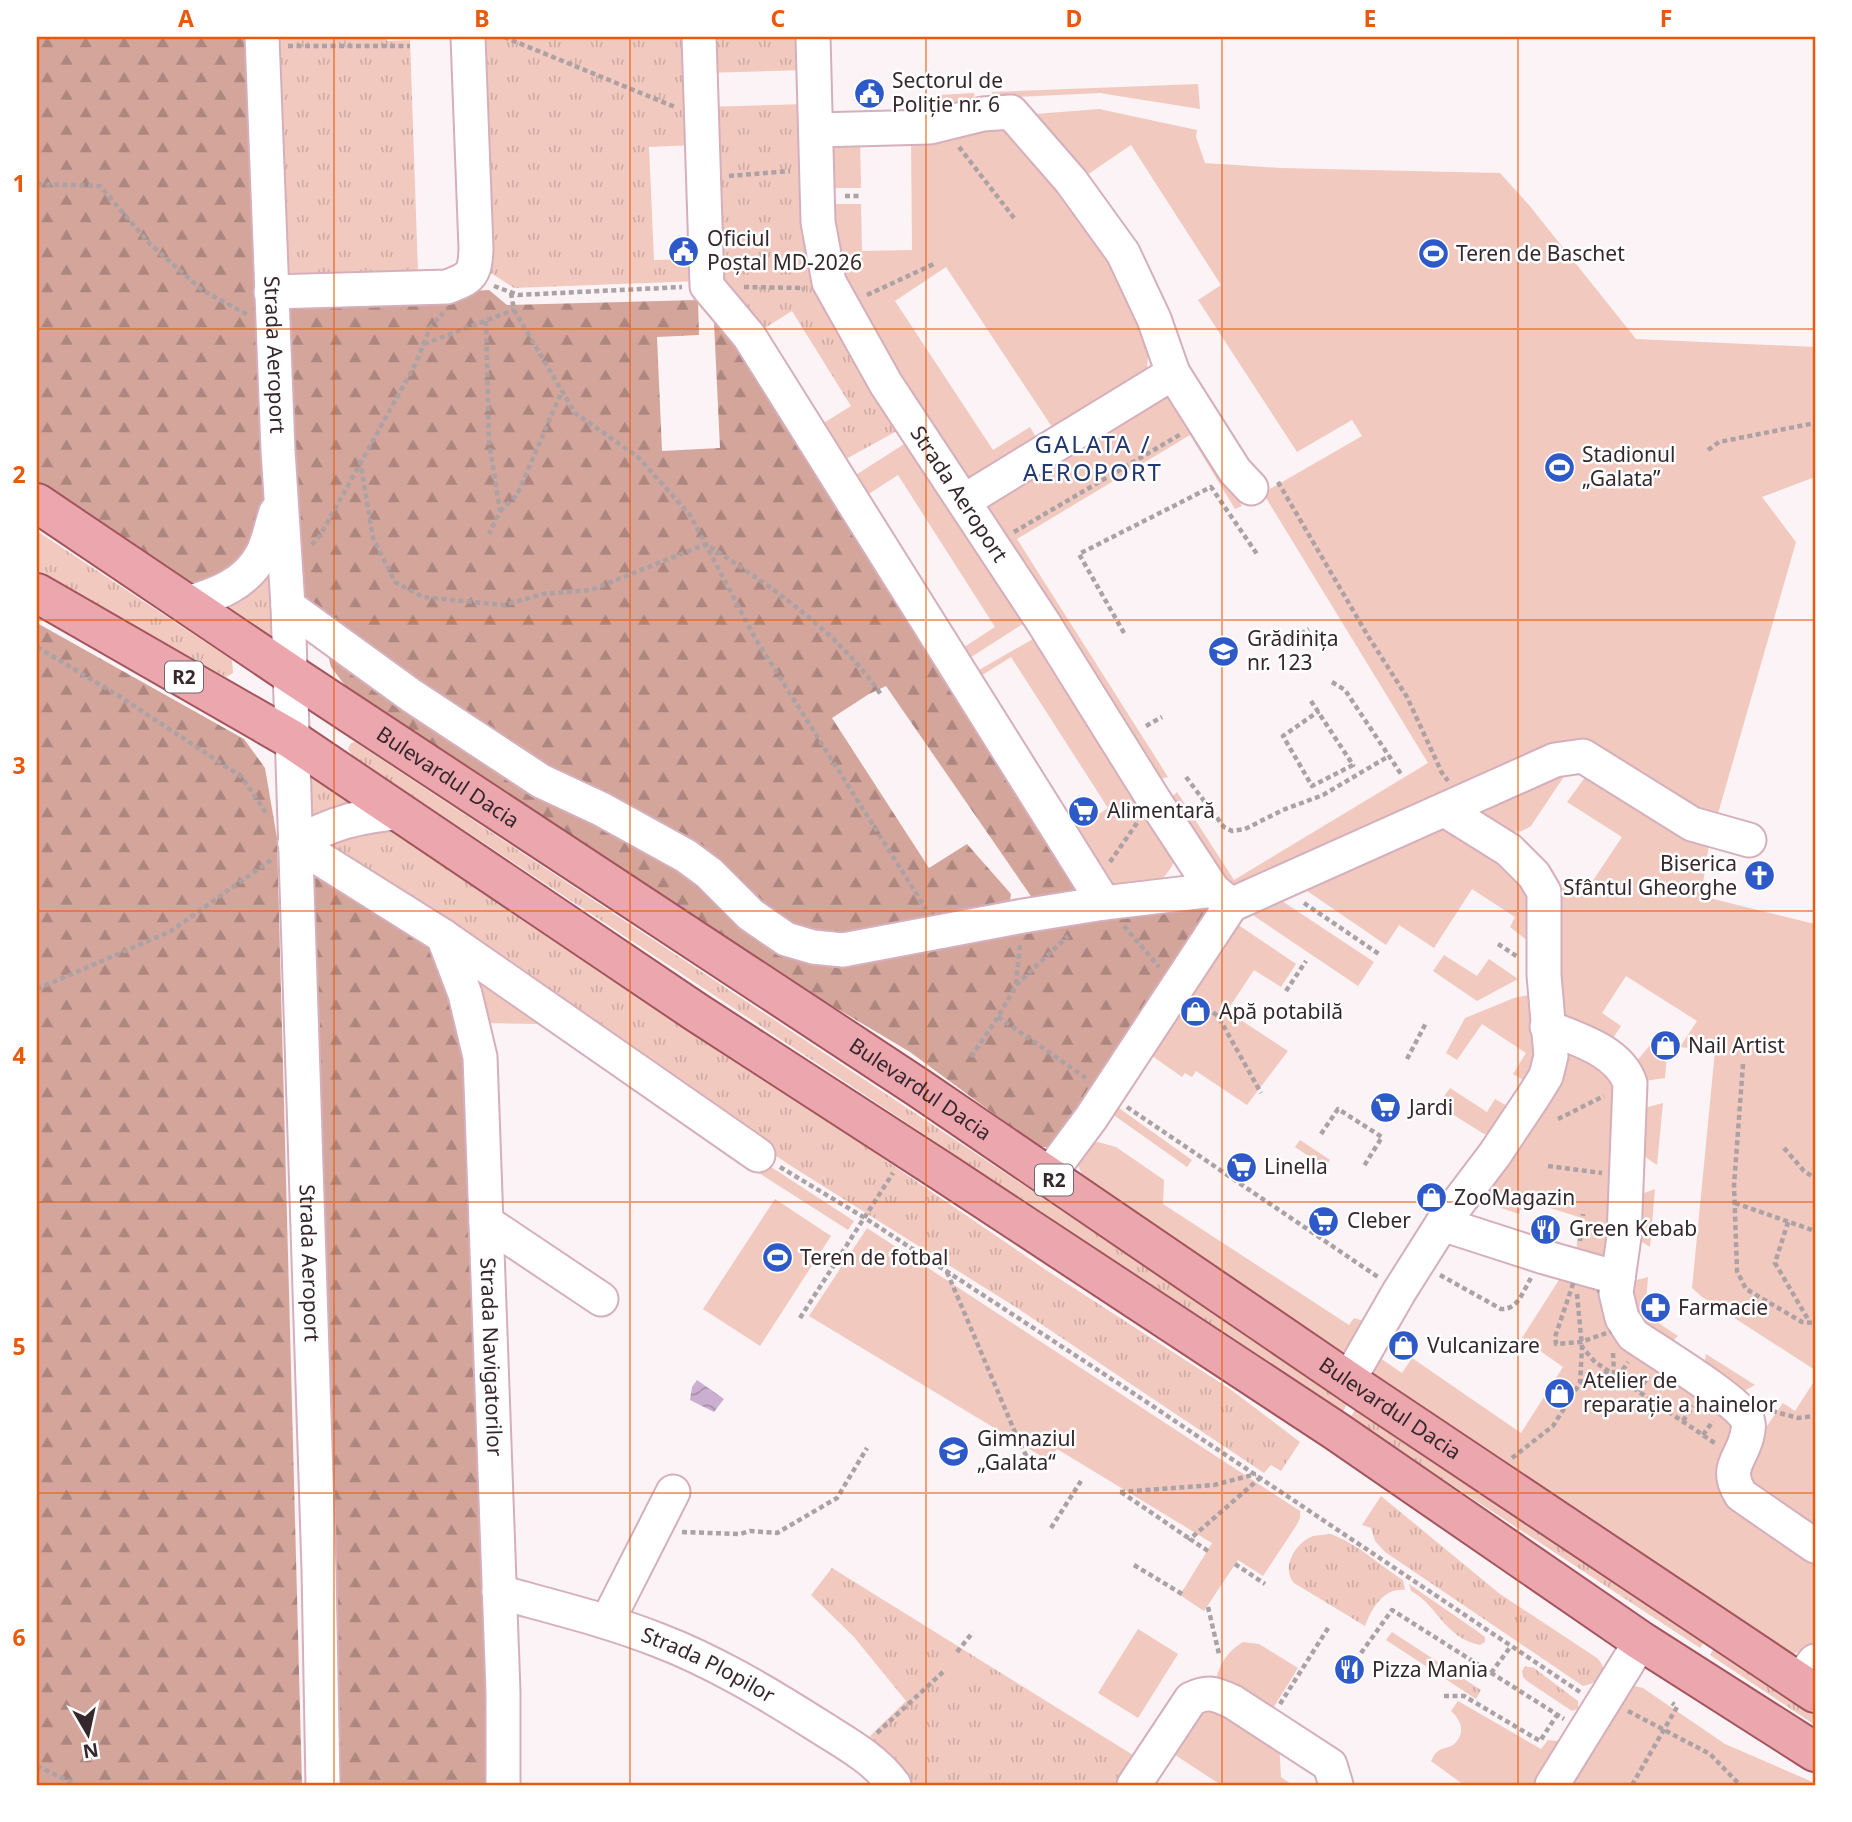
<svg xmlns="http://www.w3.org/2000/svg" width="1852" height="1822" font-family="'Noto Sans',sans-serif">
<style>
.grass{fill:url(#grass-tufts)}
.forest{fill:url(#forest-firs)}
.garden{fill:#f2c9bf}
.water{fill:url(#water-waves)}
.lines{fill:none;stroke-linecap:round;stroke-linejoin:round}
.minor-casing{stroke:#d5afbb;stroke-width:37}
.major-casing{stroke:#a4545d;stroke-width:42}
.path{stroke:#aca1a4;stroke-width:4.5;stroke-dasharray:5 3.5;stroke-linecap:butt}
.minor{stroke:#fff;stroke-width:33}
.major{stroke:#eca7ae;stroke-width:38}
.grid{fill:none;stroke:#e8590c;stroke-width:2;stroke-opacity:0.55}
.labels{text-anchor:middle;stroke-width:5;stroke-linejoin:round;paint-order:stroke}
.shield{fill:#fff;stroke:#72686b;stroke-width:2}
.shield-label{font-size:19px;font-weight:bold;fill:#35272b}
.poi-label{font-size:21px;fill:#35272b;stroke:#fff;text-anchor:start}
.street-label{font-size:21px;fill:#35272b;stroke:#fff}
.quarter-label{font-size:24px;letter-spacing:2px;fill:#213870;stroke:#fff}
.neatline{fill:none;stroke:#e8590c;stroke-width:2.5}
.grid-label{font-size:23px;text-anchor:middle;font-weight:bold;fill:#e8590c}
</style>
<defs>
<pattern id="grass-tufts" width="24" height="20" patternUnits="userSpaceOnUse" patternTransform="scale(1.75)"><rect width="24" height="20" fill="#f2c9bf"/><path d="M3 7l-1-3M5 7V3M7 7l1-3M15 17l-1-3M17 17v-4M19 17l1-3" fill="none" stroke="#d0ada4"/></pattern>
<pattern id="forest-firs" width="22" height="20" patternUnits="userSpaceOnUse" patternTransform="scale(1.75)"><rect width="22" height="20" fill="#d4a69b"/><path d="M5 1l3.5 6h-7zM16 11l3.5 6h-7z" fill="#ad877f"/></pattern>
<pattern id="water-waves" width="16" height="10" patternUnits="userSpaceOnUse" patternTransform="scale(1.75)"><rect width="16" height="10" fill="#cbafd1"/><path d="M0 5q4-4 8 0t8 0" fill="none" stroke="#a68eaa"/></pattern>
</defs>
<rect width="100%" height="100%" fill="#fbf3f5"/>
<g class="grass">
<path d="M272 37H386L387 41 410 40 418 273 292 281 281 274Z"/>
<path d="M475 37H691L694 145 649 147 654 260 698 259 699 281 514 288 485 269Z"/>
<path d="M705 37H805L806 70 706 73Z"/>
<path d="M807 104 810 256 904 427 837 464 814 429 851 406 792 311 755 334 714 280 707 107Z"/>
<path d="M37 531 232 660 233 673 226 677 37 571Z"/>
<path d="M269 567 272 643 225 609Z"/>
<path d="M355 742 1349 1401 1343 1411 390 781 352 755 348 749 351 743Z"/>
<path d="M306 773 349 802V805L306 829Z"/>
<path d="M387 827 623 981 1046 1270 1230 1389 1300 1442 1281 1471 1271 1465 1264 1473 1017 1308 788 1164 443 928 321 850 331 839Z"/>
<path d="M1357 1407 1707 1637 1700 1648 1350 1418Z"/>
<path d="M1381 1496 1500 1594 1597 1658C1611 1671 1599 1683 1583 1686L1385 1552 1375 1541 1371 1528 1362 1525Z"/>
<path d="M1330 1534C1357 1543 1379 1565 1403 1580L1405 1590C1383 1588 1372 1608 1365 1626L1294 1583C1281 1567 1295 1543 1313 1536 1317 1535 1325 1535 1330 1534Z"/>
<path d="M832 1568 1141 1760 1124 1785H903L870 1736 906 1701 854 1637 811 1595Z"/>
<path d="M1409 1584 1477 1631 1485 1637V1642L1480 1645C1443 1637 1437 1604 1411 1591Z"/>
<path d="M1392 1632 1481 1690 1476 1699 1386 1640Z"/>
<path d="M1717 1644 1815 1710V1725L1710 1655Z"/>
<path d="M1525 1666 1534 1668 1578 1701V1709L1572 1711 1527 1681 1523 1677 1522 1671Z"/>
</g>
<g class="forest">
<path d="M37 37H250L266 496 248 556 215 583 191 584 104 530 37 483Z"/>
<path d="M489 290 507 305 698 300 699 335 657 337 662 451 720 448 713 302 1091 897 1035 902 886 686 869 694 832 718 929 868 967 844 1011 894 1009 908 1202 897 1217 912 1057 1142 1048 1147H1039L910 1052 750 957 354 697 331 667 319 616 303 596 283 301Z"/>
<path d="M37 623 244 739 265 768 277 838 302 1785H37Z"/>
<path d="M311 867 436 943 474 1072 497 1785H331Z"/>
</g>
<g class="garden">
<path d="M1198 84 1200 109 1100 93 993 98 992 92Z"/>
<path d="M974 93 975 101 939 112 938 95Z"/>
<path d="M1099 109 1197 130 1196 137 1205 163 1281 168 1500 173 1529 205 1636 339 1815 347V477L1762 497 1796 542 1717 817 1672 805 1597 757 1599 744 1580 740 1238 887 1227 888 1169 800 1177 792 1234 880 1428 763 1263 493 1362 436 1352 420 1297 452 1198 300 1221 285 1131 145 1081 179 1035 120V114Z"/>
<path d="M1006 119 1126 272 1149 347 1146 377 1054 430 946 267 895 301 993 450 1030 427 1038 441 966 486 839 284 826 204H861L862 251 912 250 911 136Z"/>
<path d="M824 136H860L861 188H824Z"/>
<path d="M1160 390 1173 397 1242 506 1235 509 1190 435 1017 539 1168 777 1156 780 976 501Z"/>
<path d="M915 437 1032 618 965 661 958 651 995 627 898 475 861 499 848 480Z"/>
<path d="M1040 635 1176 858C1160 892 1143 889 1109 894L1073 831 1108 808 1011 657 976 679 972 674Z"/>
<path d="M1569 769 1531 826 1522 831 1504 833 1475 814Z"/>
<path d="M1589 772 1710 838 1701 896 1815 924C1815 942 1811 967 1815 982V1370L1702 1297 1692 1288 1715 1051 1680 1047 1697 1021 1626 976 1602 1013 1621 1026 1609 1044 1568 1020 1557 1011 1556 890 1566 886 1586 891 1622 837 1567 802Z"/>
<path d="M1436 820 1529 882 1533 945 1510 927 1515 917 1472 889 1434 948 1399 925 1386 945 1297 884Z"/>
<path d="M1270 899 1282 901 1374 962 1358 986 1254 916V908Z"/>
<path d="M1240 926 1296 964 1281 987 1254 970 1227 1011 1288 1051 1247 1105 1196 1071 1192 1077 1185 1073 1182 1077 1148 1053 1231 927Z"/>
<path d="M452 946 637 1091 538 1024 482 1023Z"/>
<path d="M1444 955 1477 976 1489 959 1518 979 1477 1001 1433 971Z"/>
<path d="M1538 993 1533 1086 1513 1074 1526 1053 1482 1024 1457 1060 1446 1053 1465 1018 1514 998Z"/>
<path d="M1650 1045 1667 1055 1665 1078 1638 1082 1632 1067Z"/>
<path d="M1562 1046 1620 1081 1607 1258 1576 1256 1579 1217 1524 1200 1519 1214 1471 1198Z"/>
<path d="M1450 1088 1487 1112 1495 1099 1509 1107 1491 1134H1484L1438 1105Z"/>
<path d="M1663 1103 1657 1165 1641 1154 1644 1108Z"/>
<path d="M1116 1106 1192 1160 1187 1167 1115 1116Z"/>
<path d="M1300 1140 1330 1160 1325 1167 1295 1147Z"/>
<path d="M1098 1142 1116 1147 1164 1180 1163 1204 1349 1325 1354 1318 1367 1322 1348 1349 1342 1352 1082 1175 1077 1163 1086 1146Z"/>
<path d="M765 1163 854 1221 848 1230 759 1173Z"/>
<path d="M1655 1189 1650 1247 1634 1237 1636 1196Z"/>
<path d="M775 1199 831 1236 760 1346 703 1309Z"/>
<path d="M867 1228 1300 1511V1518L1296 1526 1263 1576 1238 1560 1204 1611 1180 1595 1212 1543 1057 1449 1049 1461 809 1316Z"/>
<path d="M1564 1272 1596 1282 1736 1425 1719 1469 1815 1557V1639L1808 1648 1788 1656 1368 1376 1380 1358 1402 1373 1412 1358 1521 1433 1563 1367 1522 1338Z"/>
<path d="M1648 1277 1645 1314 1678 1336 1665 1348 1635 1326 1625 1283Z"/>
<path d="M1706 1354 1755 1385 1737 1395 1703 1372Z"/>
<path d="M1815 1380V1535L1746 1486V1456L1783 1403 1795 1411Z"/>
<path d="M1138 1629 1178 1654 1138 1718 1098 1693Z"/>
<path d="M1243 1642 1259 1644 1298 1668 1272 1710 1215 1684C1218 1666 1227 1651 1243 1642Z"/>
<path d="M950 1646 979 1670 964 1689 934 1665Z"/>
<path d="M1630 1685 1643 1688 1725 1744 1815 1783V1785H1559Z"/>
<path d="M1458 1701 1541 1749 1548 1740 1558 1741 1563 1744 1546 1785H1464L1431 1761C1433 1758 1434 1754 1437 1752 1441 1748 1448 1748 1453 1745 1466 1734 1462 1721 1451 1711Z"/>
<path d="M1208 1702 1279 1741 1281 1777 1292 1785H1221L1169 1751Z"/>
</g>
<path class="water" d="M697 1380 724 1399 714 1412 690 1400 692 1387Z"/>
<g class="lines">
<defs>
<g id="minor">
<path id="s1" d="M262 37 278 450 288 606 319 1570 323 1785"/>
<path d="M699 37 707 286 749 336 1104 903"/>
<path id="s2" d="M813 37 818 222 829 282 886 384 1043 622 1154 800 1213 890 1231 905"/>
<path d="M816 130 930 127 983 114 1011 112 1071 181 1123 253 1154 319 1173 373 1235 471 1251 488"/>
<path d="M271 292 447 287C471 278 475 275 476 249L468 37"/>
<path d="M964 501 1173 373"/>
<path d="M187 603C217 595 247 583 262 554 269 541 271 525 276 512"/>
<path d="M288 606 412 696 541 781 601 809 686 856 709 873 751 915 786 939 813 947 843 950 1023 916 1104 903 1213 890"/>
<path d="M295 843 443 936 758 1155"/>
<path d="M295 843C336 822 355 817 401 812"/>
<path id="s3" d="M443 936 465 994 480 1057 503 1692V1785"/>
<path d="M1547 1027C1577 1039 1619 1051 1630 1083L1624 1237 1616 1293 1622 1318 1633 1335C1656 1351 1736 1399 1747 1419 1748 1421 1749 1428 1748 1430 1745 1458 1722 1465 1741 1495L1815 1546"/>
<path d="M1048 1176 1091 1118 1231 905 1555 760 1583 756 1692 824 1749 840"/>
<path d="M486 1222 601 1299"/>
<path d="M1442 1224 1544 1257 1618 1278"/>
<path d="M1348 1381 1399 1292 1442 1224 1495 1154 1533 1097 1546 1076 1551 1056 1544 975V892L1534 875 1509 850 1445 810"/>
<path id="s4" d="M499 1592C553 1607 607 1620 658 1640 713 1661 765 1692 814 1723 842 1741 875 1758 894 1785"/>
<path d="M607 1622 673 1492"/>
<path d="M1798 1682 1815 1661"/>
<path d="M1134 1785 1191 1699C1209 1690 1216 1694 1233 1702L1330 1765 1336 1785"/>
<path d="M1552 1785 1641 1641"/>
</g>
<g id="major">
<path id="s5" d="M37 503 289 673 919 1088 1363 1391 1815 1693"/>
<path d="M37 593 291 739 696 1012 943 1172 1336 1431 1641 1641 1815 1752"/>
</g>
</defs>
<use href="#minor" class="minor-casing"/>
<use href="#major" class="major-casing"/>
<g class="path">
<path d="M504 37 675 107"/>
<path d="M288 46H410"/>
<path d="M959 147 1014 218"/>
<path d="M729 176 790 171"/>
<path d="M37 184 100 186 150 244 202 290 248 315"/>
<path d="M845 196H861"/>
<path d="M494 286 518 295 682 287"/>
<path d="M744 287 805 288"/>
<path d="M511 293 514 310 575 413 638 457 690 515 755 638 926 909"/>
<path d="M867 295 936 263"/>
<path d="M486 321 489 442 500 511 489 534"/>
<path d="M424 344 514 310"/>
<path d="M1708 450 1719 442 1815 423"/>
<path d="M360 460 373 538 395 582 423 597 504 605 543 594 591 590 706 544C771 587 837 630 882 696"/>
<path d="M1278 482 1368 636 1407 697 1442 773 1448 781"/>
<path d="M500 511 517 495 562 391"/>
<path d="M1014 532 1181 434"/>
<path d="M312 545 321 534 416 363 430 328 443 313"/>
<path d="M1124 633 1079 554 1211 487 1257 554"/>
<path d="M1286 642 1309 629"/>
<path d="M37 647 119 696 242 777 268 816"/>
<path d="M1332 682 1345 690 1401 774"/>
<path d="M1311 701 1353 765 1312 786 1283 736 1319 711"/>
<path d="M1146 726 1162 717"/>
<path d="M1186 777 1224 827 1232 831 1245 829 1283 810 1323 795 1389 756"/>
<path d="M1110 862 1137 823"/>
<path d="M1304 903 1379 954"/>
<path d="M1124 926 1159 967"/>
<path d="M1498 944 1518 957"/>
<path d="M1016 984 1020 944"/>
<path d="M37 989 171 931 271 860"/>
<path d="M1286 991 1306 961"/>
<path d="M1199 1003 1218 1016 1261 1093"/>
<path d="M998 1017 1086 1078"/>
<path d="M971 1057 998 1017 1016 985 1068 936"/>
<path d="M1407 1059 1426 1023"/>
<path d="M1743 1064 1734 1185 1737 1271 1746 1289 1802 1322 1815 1323"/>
<path d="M1127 1107 1378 1277"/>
<path d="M1558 1119 1604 1096"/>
<path d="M1321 1134 1338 1109 1382 1137 1364 1166"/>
<path d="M1784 1148 1804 1171 1815 1178"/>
<path d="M1548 1166 1602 1173"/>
<path d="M780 1167 865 1218 1133 1393 1580 1692"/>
<path d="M1735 1203 1815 1231"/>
<path d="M1788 1222 1775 1263 1809 1321"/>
<path d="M1580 1241 1583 1214"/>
<path d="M947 1272 1020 1444 1033 1468"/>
<path d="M1440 1275 1501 1309C1518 1310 1523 1291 1531 1278"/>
<path d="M1575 1278C1610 1290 1604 1299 1612 1331L1581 1342 1556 1344 1555 1337Z"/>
<path d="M1577 1294 1582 1347 1595 1362 1716 1444"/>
<path d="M800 1318 893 1173"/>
<path d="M1613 1353 1614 1374"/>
<path d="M1618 1377 1628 1362"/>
<path d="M1580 1383 1609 1372"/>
<path d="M1638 1391 1649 1376"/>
<path d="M1772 1411 1798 1418 1815 1416"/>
<path d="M1683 1421 1693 1406"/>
<path d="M1703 1435 1713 1421"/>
<path d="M1512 1458 1553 1426 1580 1383 1582 1347"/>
<path d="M1120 1492 1214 1485 1256 1474"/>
<path d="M1121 1492 1190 1539"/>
<path d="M1051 1528 1081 1481"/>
<path d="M682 1532 740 1534 750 1531 777 1533 837 1498 867 1448"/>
<path d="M1208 1551 1190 1539 1261 1477"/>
<path d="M1235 1564 1265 1584"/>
<path d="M1134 1565 1182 1594"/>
<path d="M1208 1607 1219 1654"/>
<path d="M957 1652 973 1632"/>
<path d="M1361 1653 1392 1610 1564 1719"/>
<path d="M1491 1673 1511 1646"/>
<path d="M1444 1696H1464L1540 1741 1557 1715"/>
<path d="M1280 1704 1330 1625"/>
<path d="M1628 1711 1710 1754 1740 1785"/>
<path d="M877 1733 943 1672"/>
<path d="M37 1766 77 1785"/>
<path d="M1632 1785 1677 1707 1672 1703"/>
</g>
<use href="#minor" class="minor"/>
<use href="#major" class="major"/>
</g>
<path class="grid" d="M334 37V1785M630 37V1785M926 37V1785M1222 37V1785M1518 37V1785M37 329H1815M37 620H1815M37 911H1815M37 1202H1815M37 1493H1815"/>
<defs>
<symbol id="civic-disc" viewBox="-11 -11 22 22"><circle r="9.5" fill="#2e59c8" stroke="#fff"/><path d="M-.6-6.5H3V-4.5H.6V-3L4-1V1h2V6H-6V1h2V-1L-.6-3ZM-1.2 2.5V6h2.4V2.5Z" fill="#fff"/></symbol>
<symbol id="stadium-disc" viewBox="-11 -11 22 22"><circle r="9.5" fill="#2e59c8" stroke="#fff"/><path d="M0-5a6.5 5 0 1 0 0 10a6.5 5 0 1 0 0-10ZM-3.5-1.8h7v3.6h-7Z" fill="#fff"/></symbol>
<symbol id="school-disc" viewBox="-11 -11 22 22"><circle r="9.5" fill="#2e59c8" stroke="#fff"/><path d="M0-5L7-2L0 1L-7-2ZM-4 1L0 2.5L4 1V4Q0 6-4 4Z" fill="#fff"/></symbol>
<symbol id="supermarket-disc" viewBox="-11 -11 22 22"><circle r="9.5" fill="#2e59c8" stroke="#fff"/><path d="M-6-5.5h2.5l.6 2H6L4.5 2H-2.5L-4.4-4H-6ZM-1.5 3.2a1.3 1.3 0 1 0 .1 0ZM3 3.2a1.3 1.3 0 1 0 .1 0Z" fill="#fff"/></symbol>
<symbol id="church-disc" viewBox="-11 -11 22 22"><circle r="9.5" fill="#2e59c8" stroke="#fff"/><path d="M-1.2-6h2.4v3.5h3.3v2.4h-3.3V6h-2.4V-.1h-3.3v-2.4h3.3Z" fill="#fff"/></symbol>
<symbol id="shop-disc" viewBox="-11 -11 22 22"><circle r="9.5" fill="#2e59c8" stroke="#fff"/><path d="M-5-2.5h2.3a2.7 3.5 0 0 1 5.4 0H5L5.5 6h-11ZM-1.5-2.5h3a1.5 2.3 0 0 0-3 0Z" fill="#fff"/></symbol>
<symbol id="restaurant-disc" viewBox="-11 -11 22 22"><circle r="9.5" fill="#2e59c8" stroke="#fff"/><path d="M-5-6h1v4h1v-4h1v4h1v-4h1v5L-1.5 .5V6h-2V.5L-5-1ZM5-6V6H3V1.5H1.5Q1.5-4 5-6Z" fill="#fff"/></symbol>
<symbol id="pharmacy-disc" viewBox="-11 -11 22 22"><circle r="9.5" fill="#2e59c8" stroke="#fff"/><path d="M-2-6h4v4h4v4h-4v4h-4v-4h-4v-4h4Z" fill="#fff"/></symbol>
</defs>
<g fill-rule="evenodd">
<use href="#civic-disc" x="852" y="76" width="35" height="35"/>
<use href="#civic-disc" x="666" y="234" width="35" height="35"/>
<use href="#stadium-disc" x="1416" y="236" width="35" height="35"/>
<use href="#stadium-disc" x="1542" y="450" width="35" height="35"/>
<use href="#school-disc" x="1206" y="634" width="35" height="35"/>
<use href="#supermarket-disc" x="1066" y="794" width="35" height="35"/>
<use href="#church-disc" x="1742" y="858" width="35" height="35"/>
<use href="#shop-disc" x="1178" y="994" width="35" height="35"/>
<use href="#shop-disc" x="1648" y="1028" width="35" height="35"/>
<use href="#supermarket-disc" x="1368" y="1090" width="35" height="35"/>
<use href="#supermarket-disc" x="1224" y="1150" width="35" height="35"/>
<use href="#shop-disc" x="1414" y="1180" width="35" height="35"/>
<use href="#supermarket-disc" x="1306" y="1204" width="35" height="35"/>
<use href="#restaurant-disc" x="1528" y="1212" width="35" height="35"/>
<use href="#stadium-disc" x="760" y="1240" width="35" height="35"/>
<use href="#pharmacy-disc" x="1638" y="1290" width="35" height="35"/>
<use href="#shop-disc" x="1386" y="1328" width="35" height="35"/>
<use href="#shop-disc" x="1542" y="1376" width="35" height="35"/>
<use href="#school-disc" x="936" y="1434" width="35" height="35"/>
<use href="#restaurant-disc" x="1332" y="1652" width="35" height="35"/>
</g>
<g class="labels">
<g class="shield">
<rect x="165" y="661.5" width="38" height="31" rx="5"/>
<rect x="1035" y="1164.5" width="38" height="31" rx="5"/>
</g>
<g class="shield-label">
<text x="184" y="684">R2</text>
<text x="1054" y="1187">R2</text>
</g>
<g class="poi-label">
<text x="892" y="88">Sectorul de<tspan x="892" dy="24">Poliție nr. 6</tspan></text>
<text x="707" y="246">Oficiul<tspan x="707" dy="24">Poștal MD-2026</tspan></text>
<text x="1456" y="261">Teren de Baschet</text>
<text x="1582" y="462">Stadionul<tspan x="1582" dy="24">„Galata”</tspan></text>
<text x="1247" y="646">Grădinița<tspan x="1247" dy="24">nr. 123</tspan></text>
<text x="1107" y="818">Alimentară</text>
<text x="1737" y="871" text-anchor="end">Biserica<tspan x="1737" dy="24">Sfântul Gheorghe</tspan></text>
<text x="1219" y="1019">Apă potabilă</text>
<text x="1688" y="1053">Nail Artist</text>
<text x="1409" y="1115">Jardi</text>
<text x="1264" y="1174">Linella</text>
<text x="1454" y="1205">ZooMagazin</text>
<text x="1347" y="1228">Cleber</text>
<text x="1569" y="1236">Green Kebab</text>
<text x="800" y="1265">Teren de fotbal</text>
<text x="1678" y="1315">Farmacie</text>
<text x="1427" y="1353">Vulcanizare</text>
<text x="1583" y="1388">Atelier de<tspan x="1583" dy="24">reparație a hainelor</tspan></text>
<text x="977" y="1446">Gimnaziul<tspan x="977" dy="24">„Galata“</tspan></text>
<text x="1372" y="1677">Pizza Mania</text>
</g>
<g class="street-label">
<text dy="7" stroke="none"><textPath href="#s1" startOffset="318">Strada Aeroport</textPath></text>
<text dy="7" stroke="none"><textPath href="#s2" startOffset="495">Strada Aeroport</textPath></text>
<text dy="7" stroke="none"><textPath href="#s5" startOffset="494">Bulevardul Dacia</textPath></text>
<text dy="7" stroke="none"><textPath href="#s5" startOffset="1060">Bulevardul Dacia</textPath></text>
<text dy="7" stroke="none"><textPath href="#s1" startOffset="1227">Strada Aeroport</textPath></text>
<text dy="7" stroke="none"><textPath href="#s3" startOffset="427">Strada Navigatorilor</textPath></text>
<text dy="7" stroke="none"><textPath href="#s5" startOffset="1628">Bulevardul Dacia</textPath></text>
<text dy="7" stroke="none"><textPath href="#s4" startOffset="222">Strada Plopilor</textPath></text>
</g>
<g class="quarter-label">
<text x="1093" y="453">GALATA /<tspan x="1093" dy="28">AEROPORT</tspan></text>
</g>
</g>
<rect width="1852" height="1822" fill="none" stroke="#ffffff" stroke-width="77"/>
<g transform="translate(88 1734) rotate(171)" stroke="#ffffff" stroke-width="5" paint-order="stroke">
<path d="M0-5L12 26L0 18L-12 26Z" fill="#35272b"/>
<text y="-10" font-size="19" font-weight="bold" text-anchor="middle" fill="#35272b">N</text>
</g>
<rect x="38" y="38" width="1776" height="1746" class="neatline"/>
<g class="grid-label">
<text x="186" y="27">A</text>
<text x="482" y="27">B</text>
<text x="778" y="27">C</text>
<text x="1074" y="27">D</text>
<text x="1370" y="27">E</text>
<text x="1666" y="27">F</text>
<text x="19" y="192">1</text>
<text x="19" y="483">2</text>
<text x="19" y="774">3</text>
<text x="19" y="1064">4</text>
<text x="19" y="1355">5</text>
<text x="19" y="1646">6</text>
</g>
</svg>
